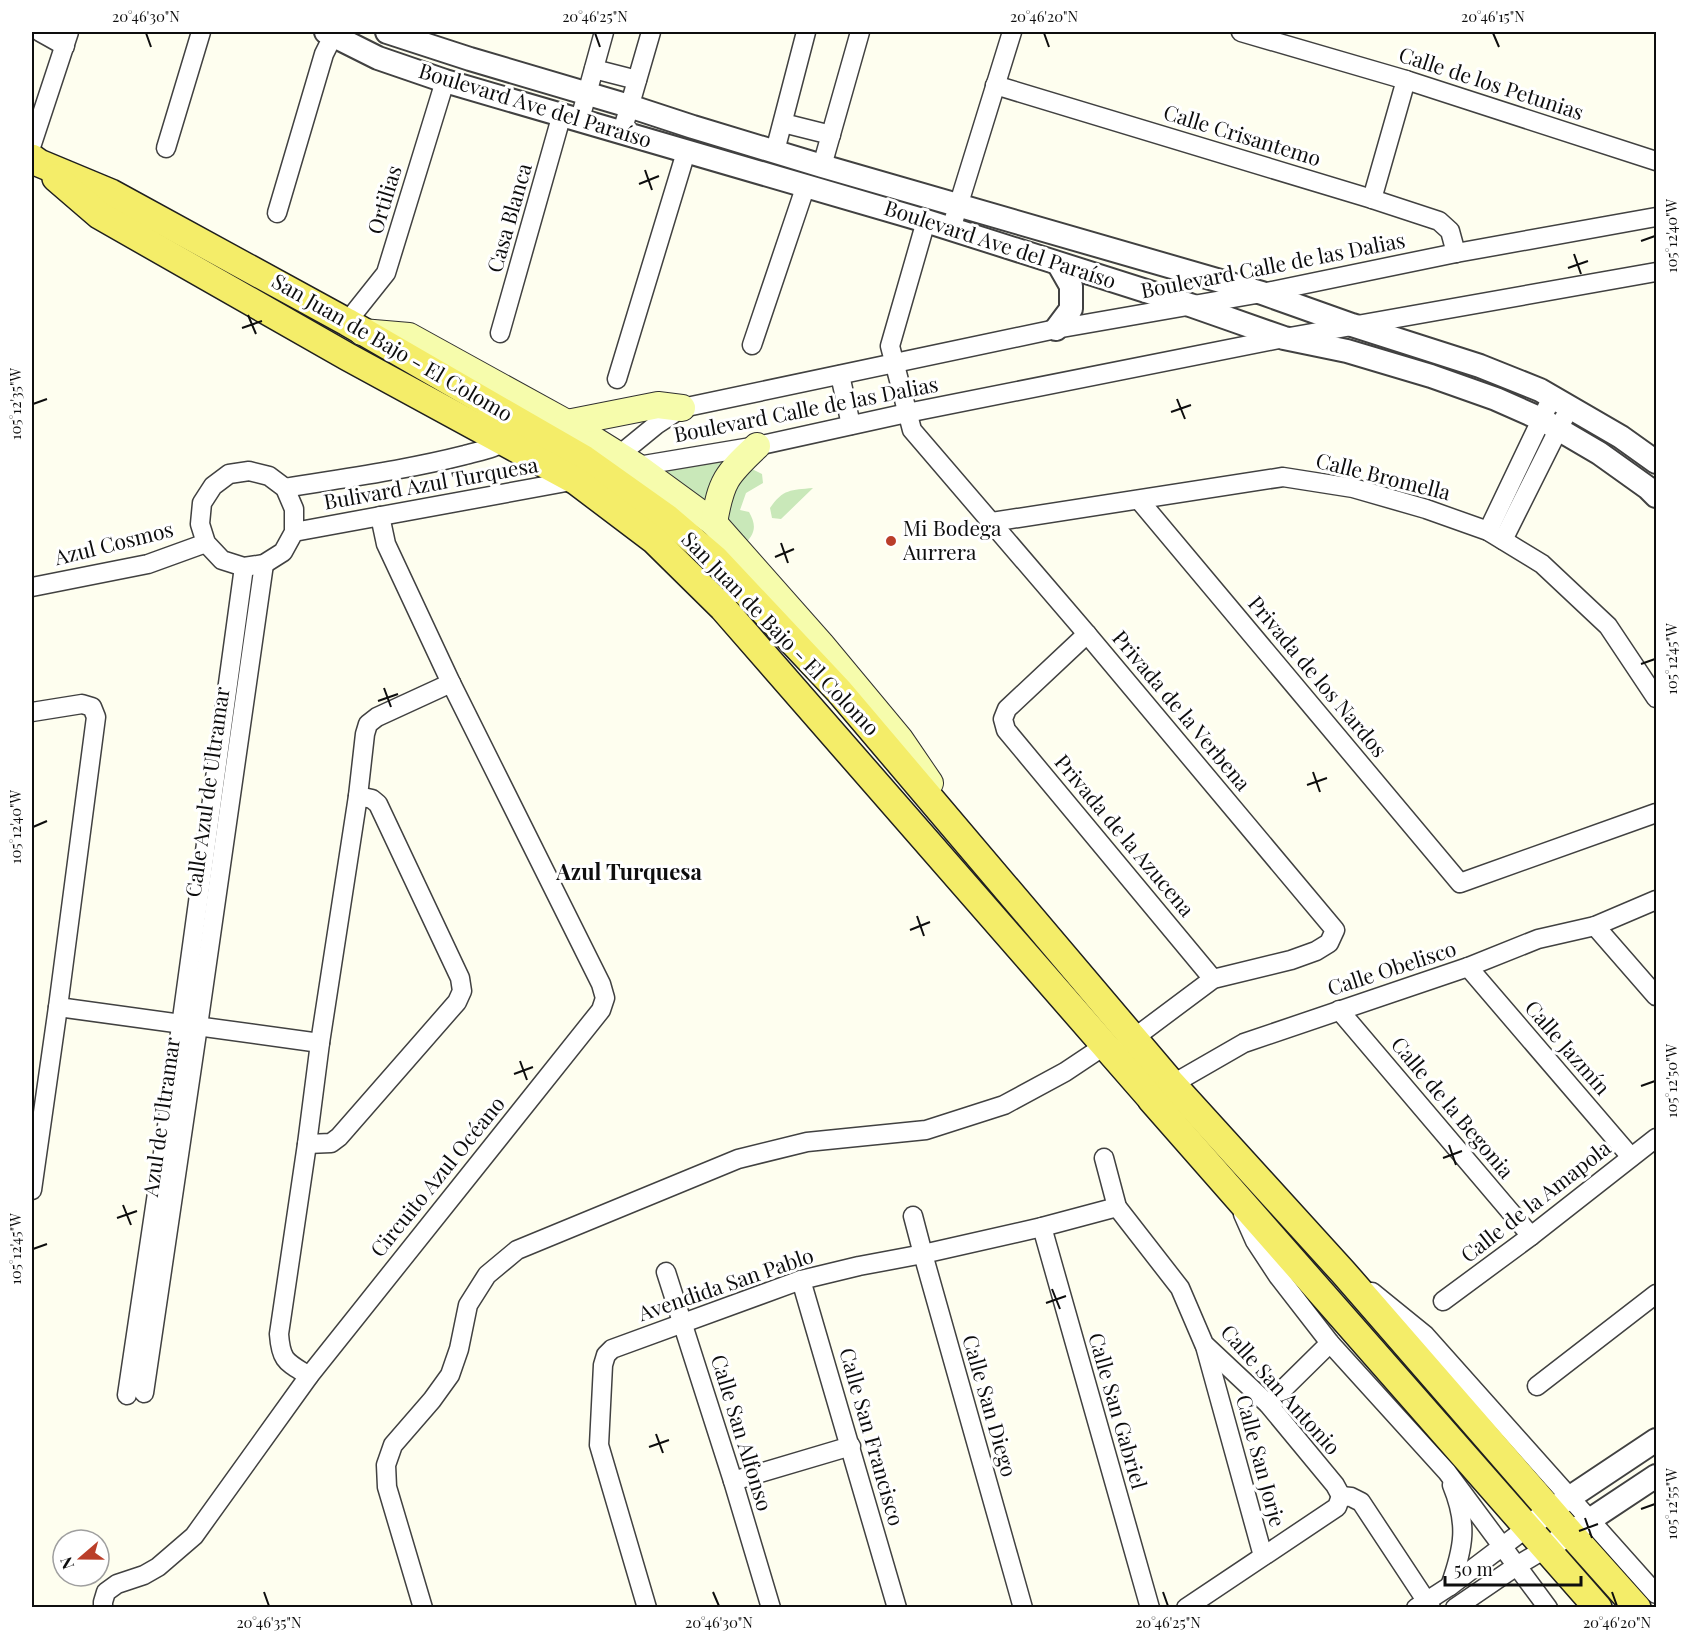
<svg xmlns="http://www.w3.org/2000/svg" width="1688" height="1639" font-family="'Playfair Display',serif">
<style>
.green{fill:#c9e8b9}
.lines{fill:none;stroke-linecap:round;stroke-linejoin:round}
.minor-casing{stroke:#414141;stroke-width:21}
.tertiary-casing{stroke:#414141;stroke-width:26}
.secondary-casing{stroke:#303030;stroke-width:28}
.primary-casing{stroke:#1f1f1f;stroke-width:30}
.minor{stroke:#fff;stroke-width:18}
.tertiary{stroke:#fff;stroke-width:22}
.secondary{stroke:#f6fcac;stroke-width:26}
.primary{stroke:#f4ed69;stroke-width:27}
.ticks{fill:none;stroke:#0e0e0e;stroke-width:2}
.poi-dot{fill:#ba3e29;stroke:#fff;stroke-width:2}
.labels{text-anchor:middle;stroke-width:6;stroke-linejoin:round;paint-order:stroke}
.street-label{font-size:21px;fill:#0e0e0e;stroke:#fff}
.poi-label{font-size:21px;fill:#0e0e0e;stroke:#fff;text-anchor:start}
.neighbourhood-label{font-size:22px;font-weight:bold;fill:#0e0e0e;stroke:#fff}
.neatline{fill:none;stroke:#0e0e0e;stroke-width:2}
.ticks-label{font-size:15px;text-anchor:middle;fill:#0e0e0e}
</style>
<rect width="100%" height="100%" fill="#fefeef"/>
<g class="green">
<path d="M738 452 710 507 665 470Z"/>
<path d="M752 469 762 474 763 483 746 493 740 510 749 512C758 528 754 535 742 547L720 524 733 482Z"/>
<path d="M813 488 781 519 772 518 770 508C783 489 791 490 813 488Z"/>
</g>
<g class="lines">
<defs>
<g id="minor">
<path d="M40 32 65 46"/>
<path d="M1241 32 1406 80 1656 161"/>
<path d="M594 69 637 80"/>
<path d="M995 85 1372 199 1439 221 1450 231 1456 253"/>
<path d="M580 119 604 32"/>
<path d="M783 123 831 135"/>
<path d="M622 132 651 32"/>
<path d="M32 144 69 32"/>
<path d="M166 148 201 32"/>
<path d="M775 151 806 32"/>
<path d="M822 166 860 32"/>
<path d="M1372 199 1406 80"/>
<path d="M277 213 324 54 335 32"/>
<path d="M926 221 890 346 912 430 1087 634 1335 930 1329 943 1316 951 1291 960 1213 979 1126 1044"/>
<path d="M951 229 1012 32"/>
<path d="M347 322 386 273 445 81"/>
<path d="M500 333 562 114"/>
<path d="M752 345 806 185"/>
<path d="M840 375 851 425"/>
<path d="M617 379 686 152"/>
<path d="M612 461 656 425 682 408 1056 329 1262 293 1456 253 1656 217"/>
<path d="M632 467 757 446 907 413 1284 338 1656 272"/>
<path d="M285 488C345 478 406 470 465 455 479 451 498 448 508 439"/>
<path d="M1139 500 1460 883 1656 813"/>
<path d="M992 522 1283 477 1353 488 1426 509 1488 531 1542 564 1608 626 1656 698"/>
<path d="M1488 531 1552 397"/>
<path d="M294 532V509L285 488 269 476 249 471 229 474 213 486 202 503 200 524 206 543 222 560 244 567 264 564 283 552 294 532 577 480"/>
<path d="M1503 540 1564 418"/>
<path d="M32 587 148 564 206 543"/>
<path d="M1087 634 1007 709 1003 719 1006 730 1213 979"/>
<path d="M32 712 82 704 92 707 96 717 58 1007 32 1190"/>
<path d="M1595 926 1656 996"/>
<path d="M1468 967 1631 1157"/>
<path d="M58 1007 320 1043"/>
<path d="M1339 1010 1531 1236"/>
<path d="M1164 1089 1244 1043 1468 967 1538 939 1595 926 1656 900"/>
<path d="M307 1144 331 1143 339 1137 457 1002 462 991 460 978 378 804 372 799 358 796"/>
<path d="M1104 1158 1117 1207 1180 1288 1204 1344 1268 1404 1335 1485 1341 1496"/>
<path d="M1243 1214 1255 1241 1278 1276 1330 1343 1447 1472 1548 1608"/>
<path d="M913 1216 923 1254 1023 1608"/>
<path d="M1042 1227 1150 1608"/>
<path d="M666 1272 733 1481 771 1608"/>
<path d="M801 1280 897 1608"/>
<path d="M1372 1292 1425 1335 1656 1594"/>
<path d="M1443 1301 1531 1236 1656 1138"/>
<path d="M1205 1346 1263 1556"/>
<path d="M309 1376C287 1362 281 1362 279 1334L307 1144 320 1043 358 796 365 734 368 724 377 717 451 683"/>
<path d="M1537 1386 1656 1294"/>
<path d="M144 1393 198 1026 264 564"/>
<path d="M127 1395 171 1099 244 567"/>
<path d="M1268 1404 1330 1343"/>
<path d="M733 1481 851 1446"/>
<path d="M1341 1496 1351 1497 1361 1502 1431 1608"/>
<path d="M1450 1586C1464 1547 1468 1524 1452 1485"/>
<path d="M103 1608V1602L106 1592 117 1584 144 1575 158 1567 194 1536 309 1376 601 1010 605 998 601 984 451 683 386 544 380 516"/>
<path d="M423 1608 387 1487 386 1465 393 1445 432 1400 450 1375 459 1349 468 1305 487 1275 517 1250 738 1159 807 1142 926 1130 1004 1105 1065 1072 1104 1046"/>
<path d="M647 1608 599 1445 603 1365 606 1355 612 1349 801 1280 859 1266 923 1254 1042 1227 1117 1207"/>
<path d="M1186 1608 1337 1507 1341 1496"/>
<path d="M1416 1608 1450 1586 1528 1527"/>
<path d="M1455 1608 1518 1565 1545 1549"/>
</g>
<g id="tertiary">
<path d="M326 32 378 58 445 81 926 221 1190 305 1284 338 1347 351 1431 376 1496 399 1541 419 1599 453 1648 488 1656 496"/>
<path d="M387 32 470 59 629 106 693 127 822 166 1262 293 1352 325 1480 366 1540 390 1621 437 1656 462"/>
<path d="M1056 329 1071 309V286L1059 265"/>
<path d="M1528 1527 1551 1510 1656 1440"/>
<path d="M1555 1543 1656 1476"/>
</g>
<g id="secondary">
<path d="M362 332 409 336 567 423 636 466 714 523 821 644 900 739 930 783"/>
<path d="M567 423 658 405 682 408"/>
<path d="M714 523C721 481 726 475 757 446"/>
</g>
<g id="primary">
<path d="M32 158 39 163 111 193 347 322 584 459 667 518 715 559 839 691 1168 1079"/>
<path d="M56 178 99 215 348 357 576 481 654 540 723 608 1148 1095"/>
<path d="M1172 1084 1343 1272 1570 1533 1637 1608"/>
<path d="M1151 1099 1598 1608"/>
</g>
</defs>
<use href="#minor" class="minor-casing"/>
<use href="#tertiary" class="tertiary-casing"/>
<use href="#secondary" class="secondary-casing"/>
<use href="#primary" class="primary-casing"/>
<use href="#minor" class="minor"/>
<use href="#tertiary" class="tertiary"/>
<use href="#secondary" class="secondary"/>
<use href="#primary" class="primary"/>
</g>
<path class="ticks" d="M146 33 151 47M595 33 600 47M1044 33 1049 47M1493 33 1499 47M645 170 652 190M639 184 659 176M1641 241 1655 236M1574 254 1581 274M1568 268 1588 261M248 315 256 334M242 328 262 321M1177 399 1185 419M33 404 47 399M1171 412 1191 405M781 543 788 563M775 557 794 549M1641 664 1655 659M384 688 391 707M378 701 398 694M1313 772 1320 792M1307 785 1327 778M33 827 47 821M917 916 924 936M910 930 930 922M520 1061 527 1080M514 1074 533 1067M1641 1086 1655 1081M1449 1145 1456 1165M1443 1158 1462 1151M123 1205 131 1225M117 1218 137 1211M33 1249 47 1244M1052 1289 1060 1309M1046 1303 1066 1296M656 1434 663 1453M649 1447 669 1440M1641 1509 1655 1504M1585 1518 1592 1538M1579 1531 1598 1524M264 1592 269 1606M713 1592 719 1606M1163 1592 1168 1606M1612 1592 1617 1606"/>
<circle class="poi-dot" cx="891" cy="541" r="6"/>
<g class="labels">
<g class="street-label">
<text transform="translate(1491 84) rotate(18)" y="7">Calle de los Petunias</text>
<text transform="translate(535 106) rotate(17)" y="7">Boulevard Ave del Paraíso</text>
<text transform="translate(1242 136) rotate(17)" y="7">Calle Crisantemo</text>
<text transform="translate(385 200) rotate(-73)" y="7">Ortilias</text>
<text transform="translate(510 218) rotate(-74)" y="7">Casa Blanca</text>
<text transform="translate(1000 245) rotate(18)" y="7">Boulevard Ave del Paraíso</text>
<text transform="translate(1273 266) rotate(-11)" y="7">Boulevard Calle de las Dalias</text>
<text transform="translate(392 348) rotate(30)" y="7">San Juan de Bajo - El Colomo</text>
<text transform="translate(806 410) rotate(-11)" y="7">Boulevard Calle de las Dalias</text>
<text transform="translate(1383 477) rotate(14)" y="7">Calle Bromella</text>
<text transform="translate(431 484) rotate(-10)" y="7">Bulivard Azul Turquesa</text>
<text transform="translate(114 544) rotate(-14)" y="7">Azul Cosmos</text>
<text transform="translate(780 634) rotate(46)" y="7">San Juan de Bajo - El Colomo</text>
<text transform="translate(1317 677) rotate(50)" y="7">Privada de los Nardos</text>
<text transform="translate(1181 711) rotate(50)" y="7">Privada de la Verbena</text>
<text transform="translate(208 792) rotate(-82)" y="7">Calle Azul de Ultramar</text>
<text transform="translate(1124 836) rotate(50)" y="7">Privada de la Azucena</text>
<text transform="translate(1392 969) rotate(-18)" y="7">Calle Obelisco</text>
<text transform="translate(1567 1048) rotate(49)" y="7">Calle Jazmín</text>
<text transform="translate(1452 1108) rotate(50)" y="7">Calle de la Begonia</text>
<text transform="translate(162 1117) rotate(-82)" y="7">Azul de Ultramar</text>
<text transform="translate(438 1177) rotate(-51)" y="7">Circuito Azul Océano</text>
<text transform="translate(1536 1202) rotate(-38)" y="7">Calle de la Amapola</text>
<text transform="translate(726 1285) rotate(-19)" y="7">Avendida San Pablo</text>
<text transform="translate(1280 1390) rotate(48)" y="7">Calle San Antonio</text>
<text transform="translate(989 1406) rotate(74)" y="7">Calle San Diego</text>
<text transform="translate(1117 1411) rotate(74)" y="7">Calle San Gabriel</text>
<text transform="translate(741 1433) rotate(73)" y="7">Calle San Alfonso</text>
<text transform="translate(871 1437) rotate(74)" y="7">Calle San Francisco</text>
<text transform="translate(1260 1461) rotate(75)" y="7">Calle San Jorje</text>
</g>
<g class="poi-label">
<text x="903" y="536">Mi Bodega<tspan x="903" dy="24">Aurrera</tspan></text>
</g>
<g class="neighbourhood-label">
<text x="629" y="880">Azul Turquesa</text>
</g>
</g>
<rect width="1688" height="1639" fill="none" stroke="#ffffff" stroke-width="66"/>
<g transform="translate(81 1558) rotate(250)"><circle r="28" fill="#ffffff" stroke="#9f9f9f" stroke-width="1.5"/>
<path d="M0-4.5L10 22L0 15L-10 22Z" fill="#ba3e29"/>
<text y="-9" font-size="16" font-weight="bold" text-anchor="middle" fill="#0e0e0e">N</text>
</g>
<path d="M1445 1576v9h136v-9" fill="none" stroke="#0e0e0e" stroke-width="3"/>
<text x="1454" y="1576" font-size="18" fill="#0e0e0e" stroke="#ffffff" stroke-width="4.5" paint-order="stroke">50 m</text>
<rect x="33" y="33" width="1622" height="1573" class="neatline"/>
<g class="ticks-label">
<text x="146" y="22">20°46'30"N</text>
<text x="595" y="22">20°46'25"N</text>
<text x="1044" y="22">20°46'20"N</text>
<text x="1493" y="22">20°46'15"N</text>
<text transform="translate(1672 236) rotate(-90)" y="5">105°12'40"W</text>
<text transform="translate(16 404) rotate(-90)" y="5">105°12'35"W</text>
<text transform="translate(1672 659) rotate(-90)" y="5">105°12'45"W</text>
<text transform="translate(16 827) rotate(-90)" y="5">105°12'40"W</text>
<text transform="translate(1672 1081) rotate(-90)" y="5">105°12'50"W</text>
<text transform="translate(16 1249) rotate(-90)" y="5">105°12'45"W</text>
<text transform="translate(1672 1504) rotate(-90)" y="5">105°12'55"W</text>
<text x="269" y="1628">20°46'35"N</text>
<text x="719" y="1628">20°46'30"N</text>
<text x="1168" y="1628">20°46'25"N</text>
<text x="1617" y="1628">20°46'20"N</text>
</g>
</svg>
